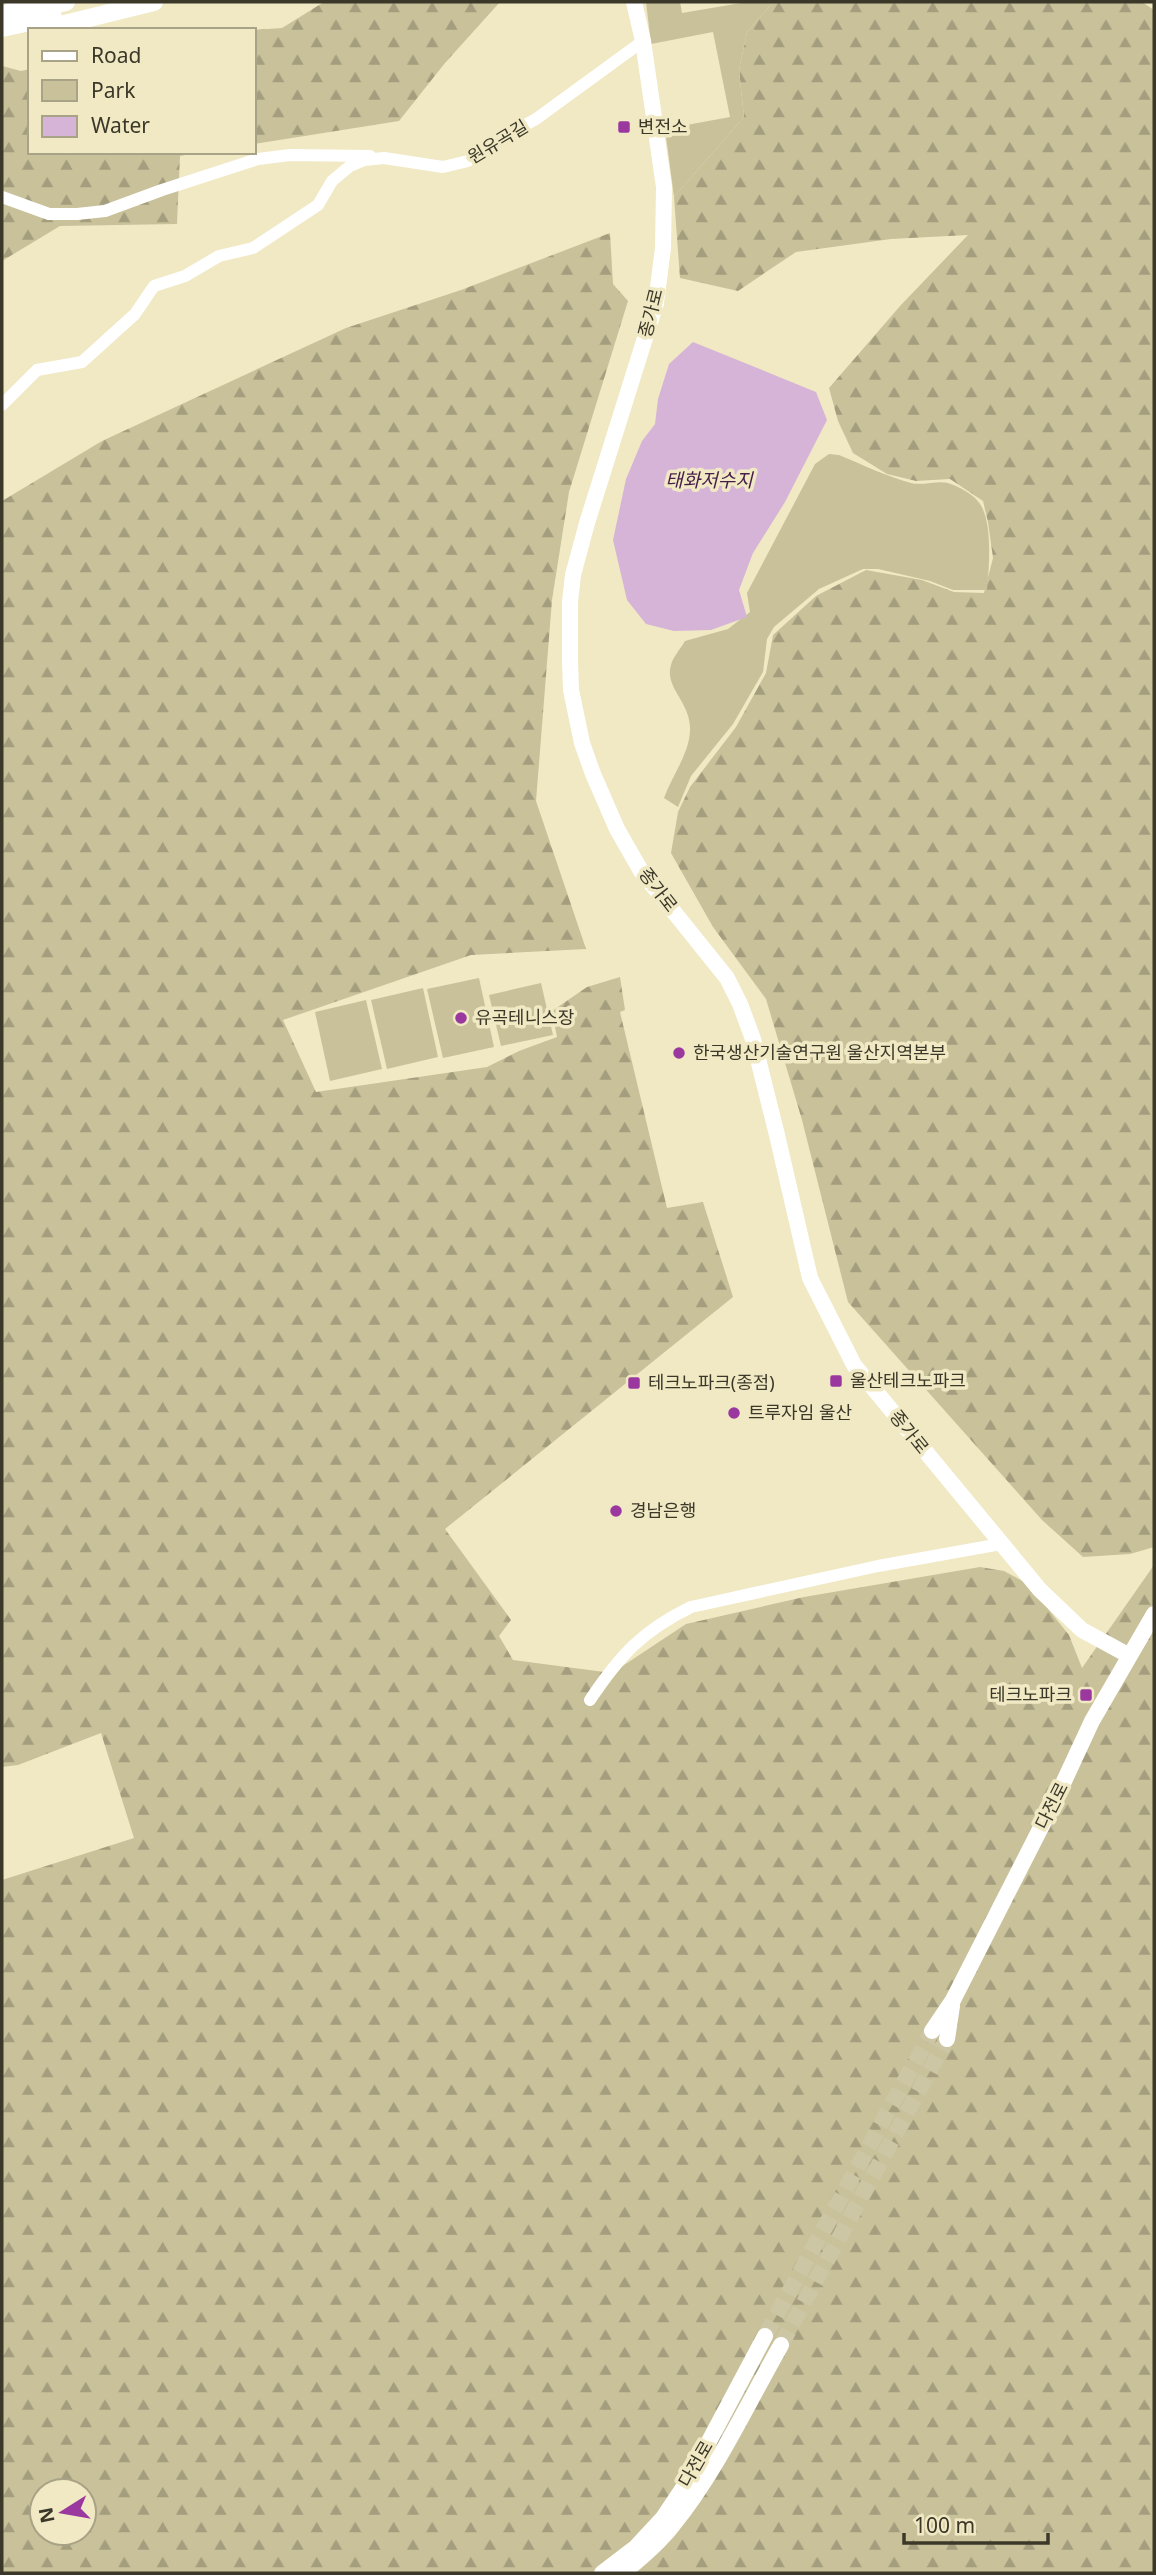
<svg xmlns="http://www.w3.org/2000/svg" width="1156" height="2575" font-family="'Noto Sans','Noto Sans KR',sans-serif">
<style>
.forest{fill:url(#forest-firs);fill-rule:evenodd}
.green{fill:#c9c19a}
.water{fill:#d6b4d7}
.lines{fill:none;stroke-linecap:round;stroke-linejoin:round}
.major-tunnel{stroke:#ccc6a5;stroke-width:16;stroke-dasharray:16 8;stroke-linecap:butt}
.minor{stroke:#fff;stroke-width:12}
.major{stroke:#fff;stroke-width:16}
.highway{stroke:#fff;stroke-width:18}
.poi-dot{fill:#9a38a0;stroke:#f0e9c4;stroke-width:2.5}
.labels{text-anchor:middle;stroke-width:7;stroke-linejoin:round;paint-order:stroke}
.poi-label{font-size:18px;fill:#3b3829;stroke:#f0e9c4;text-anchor:start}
.street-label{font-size:18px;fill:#3b3829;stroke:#f0e9c4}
.water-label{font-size:19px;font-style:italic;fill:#461c48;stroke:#f0e9c4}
</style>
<defs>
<pattern id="forest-firs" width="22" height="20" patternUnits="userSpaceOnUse" patternTransform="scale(1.75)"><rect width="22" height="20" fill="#c9c19a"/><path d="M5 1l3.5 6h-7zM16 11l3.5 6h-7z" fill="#a49e7e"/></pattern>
</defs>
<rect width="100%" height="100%" fill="#f0e9c4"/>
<g class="forest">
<path d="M324 2H500L445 63 399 121 254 144V30L282 28Z"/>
<path d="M773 2H1142L1154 10V1547L1130 1554 1083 1557 1042 1520 848 1302 802 1120 766 999 713 927 671 853 678 812 690 787 736 727 766 673 773 635 816 596 866 570 922 580 954 592 984 593 993 558 988 522 983 501 950 479 916 481 887 474 853 453 838 421 829 388 901 305 968 235 891 239 796 252 738 291 680 278 674 197 744 117 739 70 747 32Z"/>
<path d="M2 66 21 71 30 69V152H201L180 156 177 224 60 226 2 261Z"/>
<path d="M610 233 613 284 628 301 569 492 552 600 536 801 586 949 471 955 283 1020 316 1092 487 1067 519 1051 557 1037 552 1011 587 987 620 977 625 1010 620 1012 667 1208 703 1202 733 1297 445 1529 511 1620 499 1636 513 1660 612 1673 686 1624 804 1597 980 1567 1004 1571 1028 1584 1069 1635 1082 1668 1154 1565V2573H2V1880L134 1838 101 1733 18 1765 2 1767V501L102 441 346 328 461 290ZM42 2491H84V2533H42Z"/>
</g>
<g class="green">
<path d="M646 2H680L682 13 747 2H773L747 32 739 70 744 117 674 197 665 129 730 117 713 32 651 44Z"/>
<path d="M829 454 839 455C863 465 886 476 911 483 923 486 937 480 948 483 958 486 975 495 980 504 993 523 989 568 987 590H953L930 581 878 569H863L819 589 774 627 767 639 763 672 733 724 691 776 678 807 664 798C672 776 689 754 690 731 692 703 664 688 671 665 673 657 681 648 685 641L728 629 750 612 747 593 815 464Z"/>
<path d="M479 978 494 1047 443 1058 427 989Z"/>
<path d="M541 983 553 1035 501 1046 489 995Z"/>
<path d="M423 988 438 1057 387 1069 371 1000Z"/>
<path d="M366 1000 382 1069 330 1081 315 1012Z"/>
</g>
<path class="water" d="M693 342 816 392 827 420 785 502 753 553 739 590 747 617 711 630 674 631 646 624 627 600 613 540 626 479 642 441 655 424 658 399 669 364Z"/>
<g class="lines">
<g class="major-tunnel">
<path d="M765 2336 932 2031"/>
<path d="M781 2345 947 2039"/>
</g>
<g class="minor">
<path d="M2 197 49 214H77L105 211 162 190 258 159 290 155 370 156"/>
<path d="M2 405 37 370 82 362 135 314 154 286 185 276 219 256 253 248 318 205 332 181 350 166 364 160 384 158 443 167 468 161 494 142 536 119 643 41"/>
<path d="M590 1700C620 1655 642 1631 691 1607L878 1566 1001 1544"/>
</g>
<g class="major">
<path d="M634 2 643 41 664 187 663 248 656 303 587 523 573 575 570 602V662L571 690 582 743 593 774 617 829 641 871 727 978 740 1004 753 1039 777 1135 810 1278 854 1365 1040 1590 1082 1630 1128 1655"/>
<path d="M932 2031 953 2000 1060 1790 1092 1721 1154 1614"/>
<path d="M947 2039 952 2006"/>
<path d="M602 2573 636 2547 663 2518 689 2479 765 2336"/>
<path d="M623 2573C641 2558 659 2543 673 2525 715 2474 748 2403 781 2345"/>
</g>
<g class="highway">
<path d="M32 10 66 2"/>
<path d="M2 16 30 2"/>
<path d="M2 28 53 17"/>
<path d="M40 30 154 2"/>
</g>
</g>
<g class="poi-dot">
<rect x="617" y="120" width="14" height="14" rx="3.5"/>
<circle cx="461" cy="1018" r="7"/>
<circle cx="679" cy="1053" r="7"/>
<rect x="829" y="1374" width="14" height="14" rx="3.5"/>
<rect x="627" y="1376" width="14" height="14" rx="3.5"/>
<circle cx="734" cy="1413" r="7"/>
<circle cx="616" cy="1511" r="7"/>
<rect x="1079" y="1688" width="14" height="14" rx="3.5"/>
</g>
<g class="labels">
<g class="poi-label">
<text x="638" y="133">변전소</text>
<text x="475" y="1024">유곡테니스장</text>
<text x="693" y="1059">한국생산기술연구원 울산지역본부</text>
<text x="850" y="1387">울산테크노파크</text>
<text x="648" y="1389">테크노파크(종점)</text>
<text x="748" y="1419">트루자임 울산</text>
<text x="630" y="1517">경남은행</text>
<text x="1072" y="1701" text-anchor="end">테크노파크</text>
</g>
<g class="street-label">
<text transform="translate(498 142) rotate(-31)" y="6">원유곡길</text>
<text transform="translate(651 313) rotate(-76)" y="6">종가로</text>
<text transform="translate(658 890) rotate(52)" y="6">종가로</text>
<text transform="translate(909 1432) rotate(51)" y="6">종가로</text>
<text transform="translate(1052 1806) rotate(-63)" y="6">다전로</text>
<text transform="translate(696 2464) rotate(-60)" y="6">다전로</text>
</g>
<g class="water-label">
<text x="709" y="487">태화저수지</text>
</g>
</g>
<rect width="1156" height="2575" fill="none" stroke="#3b3829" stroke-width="7"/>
<rect x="28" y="28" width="228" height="126" fill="#f0e9c4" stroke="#a8a286" stroke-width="2"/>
<rect x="42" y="51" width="35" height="10" fill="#ffffff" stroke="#a8a286" stroke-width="2"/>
<text x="91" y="63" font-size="21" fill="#3b3829">Road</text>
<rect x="42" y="80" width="35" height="21" fill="#c9c19a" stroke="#a8a286" stroke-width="2"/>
<text x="91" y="98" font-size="21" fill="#3b3829">Park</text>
<rect x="42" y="116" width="35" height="21" fill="#d6b4d7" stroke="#a8a286" stroke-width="2"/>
<text x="91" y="133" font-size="21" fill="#3b3829">Water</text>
<g transform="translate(63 2512) rotate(259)"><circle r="33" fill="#f0e9c4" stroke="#a8a286" stroke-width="2"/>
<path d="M0-5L12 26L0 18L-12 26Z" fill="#9a38a0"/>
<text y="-10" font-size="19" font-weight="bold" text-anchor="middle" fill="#3b3829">N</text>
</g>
<path d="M904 2533v10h144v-10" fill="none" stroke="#3b3829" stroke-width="3.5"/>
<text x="914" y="2533" font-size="21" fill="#3b3829" stroke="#f0e9c4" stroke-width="5" paint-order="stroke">100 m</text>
</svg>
